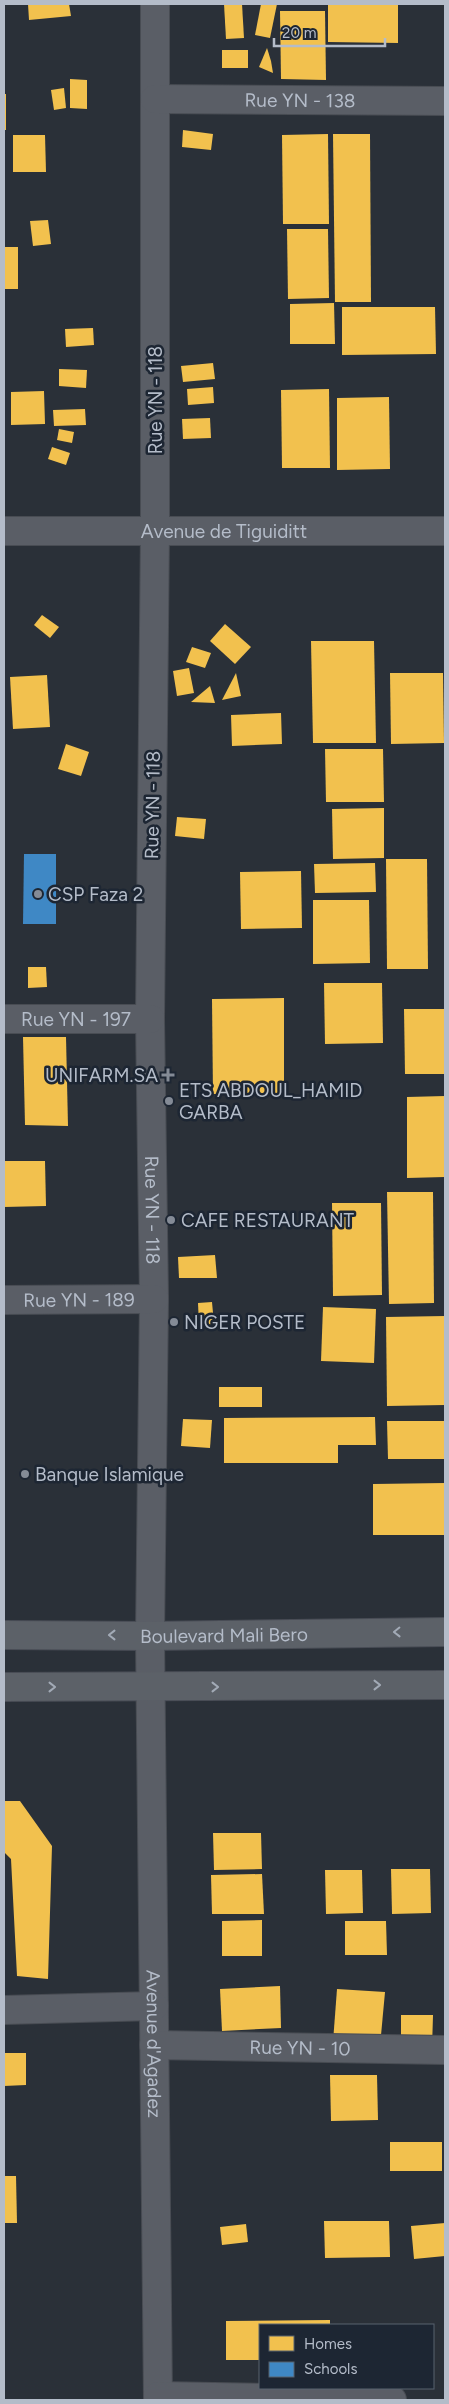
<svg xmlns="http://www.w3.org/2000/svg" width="449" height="2404" font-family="Figtree,sans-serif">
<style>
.homes{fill:#f2c14e}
.schools{fill:#3f88c5}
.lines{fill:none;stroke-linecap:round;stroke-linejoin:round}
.street-casing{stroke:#484c53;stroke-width:30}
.primary-casing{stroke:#484c55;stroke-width:30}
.street{stroke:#5a5e66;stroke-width:28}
.primary{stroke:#5c6168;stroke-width:28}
.oneway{stroke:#a2aab6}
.poi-dot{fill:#848b96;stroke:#1d2633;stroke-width:2}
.labels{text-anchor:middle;stroke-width:5;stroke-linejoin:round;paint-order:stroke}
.street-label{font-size:19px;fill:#b4bcc9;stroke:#1d2633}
.poi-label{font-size:19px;fill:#b4bcc9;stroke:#1d2633;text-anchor:start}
</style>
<rect width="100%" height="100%" fill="#2a3038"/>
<g class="homes">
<path d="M28 4H69L71 16 29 20Z"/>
<path d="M224 4H242L244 38 226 39Z"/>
<path d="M261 4H277L270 38 255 35Z"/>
<path d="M328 5H398V43L328 42Z"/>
<path d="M280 11H325L326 80 281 79Z"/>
<path d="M267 48 271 61 273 73 259 67Z"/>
<rect x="222" y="50" width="26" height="18"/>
<path d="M70 79 87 80V109L70 108Z"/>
<path d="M64 88 66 108 54 110 51 90Z"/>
<rect x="4" y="94" width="2" height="36"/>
<path d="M183 130 213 134 211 150 182 147Z"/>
<path d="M328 134 329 224H283L282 135Z"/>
<path d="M333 134H370L371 302H335Z"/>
<path d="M13 135H45L46 172H13Z"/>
<path d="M48 220 51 244 33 246 30 221Z"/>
<path d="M287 229H328L329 298 288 299Z"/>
<rect x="4" y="247" width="14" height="42"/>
<path d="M334 303 335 344H290V304Z"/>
<path d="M342 307H435L436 354 342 355Z"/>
<path d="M93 328 94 345 66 347 65 329Z"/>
<path d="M213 363 215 379 183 382 181 366Z"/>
<path d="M59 369 87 370 86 388 59 386Z"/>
<path d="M213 387 214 403 188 405 187 389Z"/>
<path d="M329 389 330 468H282L281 390Z"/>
<path d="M44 391 45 424 11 425V392Z"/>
<path d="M389 397 390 469 337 470V398Z"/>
<path d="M85 409 86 425 54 426 53 410Z"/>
<path d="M210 418 211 438 183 439 182 419Z"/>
<path d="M59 429 74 432 72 443 57 440Z"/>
<path d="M52 447 70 453 66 465 48 459Z"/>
<path d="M42 615 59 627 50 638 34 625Z"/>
<path d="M225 624 251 647 235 664 210 641Z"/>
<path d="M311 641H374L376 743H313Z"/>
<path d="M192 647 211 653 205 668 186 662Z"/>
<path d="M189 668 194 693 177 696 173 671Z"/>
<path d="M236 673 241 696 222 700Z"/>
<path d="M390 673H443L444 743 391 744Z"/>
<path d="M47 675 50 727 13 729 10 677Z"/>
<path d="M210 686 215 703 191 702Z"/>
<path d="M281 713 282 744 232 746 231 715Z"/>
<path d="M66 744 89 752 81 776 58 769Z"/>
<path d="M325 749H383L384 802H326Z"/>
<path d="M384 808V858L333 859 332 809Z"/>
<path d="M177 817 206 819 204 839 175 836Z"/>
<path d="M386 859H427L428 969H387Z"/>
<path d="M375 863 376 892 315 893 314 864Z"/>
<path d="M301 871 302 928 241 929 240 872Z"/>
<path d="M313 900H369L370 963 313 964Z"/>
<path d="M28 967H46L47 987 28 988Z"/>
<path d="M324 983H382L383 1043 325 1044Z"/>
<path d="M284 998V1094H213L212 999Z"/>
<path d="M404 1009H445V1074H405Z"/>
<path d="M23 1037H66L68 1126 25 1125Z"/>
<path d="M445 1096V1177L407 1178V1097Z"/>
<path d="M4 1161H45L46 1206 4 1207Z"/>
<path d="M387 1192H433L434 1303 389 1304Z"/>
<path d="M332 1203H381L382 1295 333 1296Z"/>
<path d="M215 1255 217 1278H179L178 1257Z"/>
<path d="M212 1302 214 1324 199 1325 198 1303Z"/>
<path d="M323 1307 376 1309 374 1363 321 1361Z"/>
<path d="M445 1316V1405L387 1406 386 1317Z"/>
<rect x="219" y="1387" width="43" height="20"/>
<path d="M375 1417 376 1445H338V1463H224V1418Z"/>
<path d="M183 1419 212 1420 210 1448 181 1446Z"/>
<path d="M387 1421H445V1459H388Z"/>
<path d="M445 1483V1535H373V1484Z"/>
<path d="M4 1801H20L52 1846 48 1979 17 1976 11 1859 4 1852Z"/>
<path d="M213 1833H261L262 1869 214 1870Z"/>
<path d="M391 1869H430L431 1913 392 1914Z"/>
<path d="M325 1870H362L363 1913 326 1914Z"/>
<path d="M262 1874 264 1914H212L211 1875Z"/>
<path d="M262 1920V1956H222V1921Z"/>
<path d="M345 1921H386L387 1955H345Z"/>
<path d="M280 1986 281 2028 222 2031 220 1989Z"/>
<path d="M337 1989 385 1992 380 2046 333 2042Z"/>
<path d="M401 2015H433L432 2048H401Z"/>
<path d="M4 2053H26V2085L4 2086Z"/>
<path d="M330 2075H377L378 2120 331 2121Z"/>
<rect x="390" y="2142" width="52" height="29"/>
<path d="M4 2176H16L17 2223H4Z"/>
<path d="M324 2221H389L390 2257 325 2258Z"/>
<path d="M445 2223V2256L414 2259 411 2226Z"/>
<path d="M246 2224 248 2242 222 2245 220 2227Z"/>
<path d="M330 2320V2325H260V2360H226V2321Z"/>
</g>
<path class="schools" d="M24 854H56V924H23Z"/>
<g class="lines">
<defs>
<g id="street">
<path id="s1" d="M155 4V530L150 1019 154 1299 150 1636 158 2400"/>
<path id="s2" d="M155 99 445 101"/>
<path id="s3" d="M4 531H445"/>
<path id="s4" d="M4 1019H150"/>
<path id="s5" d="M4 1300 154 1299"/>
<path d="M4 2010 154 2006"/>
<path id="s6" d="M154 2045 445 2050"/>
<path d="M158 2396 392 2400"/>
</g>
<g id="primary">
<path id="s7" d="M4 1635 150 1636 445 1632"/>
<path d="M4 1687 445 1685"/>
</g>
</defs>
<use href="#street" class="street-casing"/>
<use href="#primary" class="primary-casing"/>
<use href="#street" class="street"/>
<use href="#primary" class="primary"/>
</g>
<defs><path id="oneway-chevron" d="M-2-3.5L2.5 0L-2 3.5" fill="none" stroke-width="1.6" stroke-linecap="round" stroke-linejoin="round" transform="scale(1.25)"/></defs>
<g class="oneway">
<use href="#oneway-chevron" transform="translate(397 1632) rotate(179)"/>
<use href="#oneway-chevron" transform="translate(112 1635) rotate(-180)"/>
<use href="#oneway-chevron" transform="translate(377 1685)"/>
<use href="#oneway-chevron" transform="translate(52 1687)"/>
<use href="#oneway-chevron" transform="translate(215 1687)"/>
</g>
<g class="poi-dot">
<circle cx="38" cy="894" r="5"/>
<path d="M165.5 1067.5h5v5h5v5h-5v5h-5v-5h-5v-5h5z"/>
<circle cx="169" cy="1101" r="5"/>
<circle cx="171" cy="1220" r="5"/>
<circle cx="174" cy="1322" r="5"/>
<circle cx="25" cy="1474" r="5"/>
</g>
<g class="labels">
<g class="street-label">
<text dy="7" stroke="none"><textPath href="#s2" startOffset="145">Rue YN - 138</textPath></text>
<text transform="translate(155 400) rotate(-90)" y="7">Rue YN - 118</text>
<text dy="7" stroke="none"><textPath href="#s3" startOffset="220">Avenue de Tiguiditt</textPath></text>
<text transform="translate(152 805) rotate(-89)" y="7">Rue YN - 118</text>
<text dy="7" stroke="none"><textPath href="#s4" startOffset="72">Rue YN - 197</textPath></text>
<text dy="7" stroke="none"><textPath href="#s1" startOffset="1206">Rue YN - 118</textPath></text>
<text dy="7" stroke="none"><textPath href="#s5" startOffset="75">Rue YN - 189</textPath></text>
<text dy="7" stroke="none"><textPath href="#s7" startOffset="220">Boulevard Mali Bero</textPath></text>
<text dy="7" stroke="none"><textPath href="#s1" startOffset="2040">Avenue d'Agadez</textPath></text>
<text dy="7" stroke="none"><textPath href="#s6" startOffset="146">Rue YN - 10</textPath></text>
</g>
<g class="poi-label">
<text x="48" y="901">CSP Faza 2</text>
<text x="158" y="1082" text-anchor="end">UNIFARM.SA</text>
<text x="179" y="1097">ETS ABDOUL_HAMID<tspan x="179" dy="22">GARBA</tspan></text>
<text x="181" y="1227">CAFE RESTAURANT</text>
<text x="184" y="1329">NIGER POSTE</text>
<text x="35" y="1481">Banque Islamique</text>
</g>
</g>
<rect width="449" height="2404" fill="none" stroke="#b4bcc9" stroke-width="10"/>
<rect x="259" y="2324" width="175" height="65" fill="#1d2633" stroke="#59626f"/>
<rect x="269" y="2336" width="25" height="15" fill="#f2c14e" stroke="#59626f"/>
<text x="304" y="2349" font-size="15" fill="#b4bcc9">Homes</text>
<rect x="269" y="2362" width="25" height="15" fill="#3f88c5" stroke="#59626f"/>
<text x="304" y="2374" font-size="15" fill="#b4bcc9">Schools</text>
<path d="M274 38v8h111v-8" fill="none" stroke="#b4bcc9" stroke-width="2.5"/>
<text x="282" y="38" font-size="15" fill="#b4bcc9" stroke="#1d2633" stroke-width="4" paint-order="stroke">20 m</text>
</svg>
